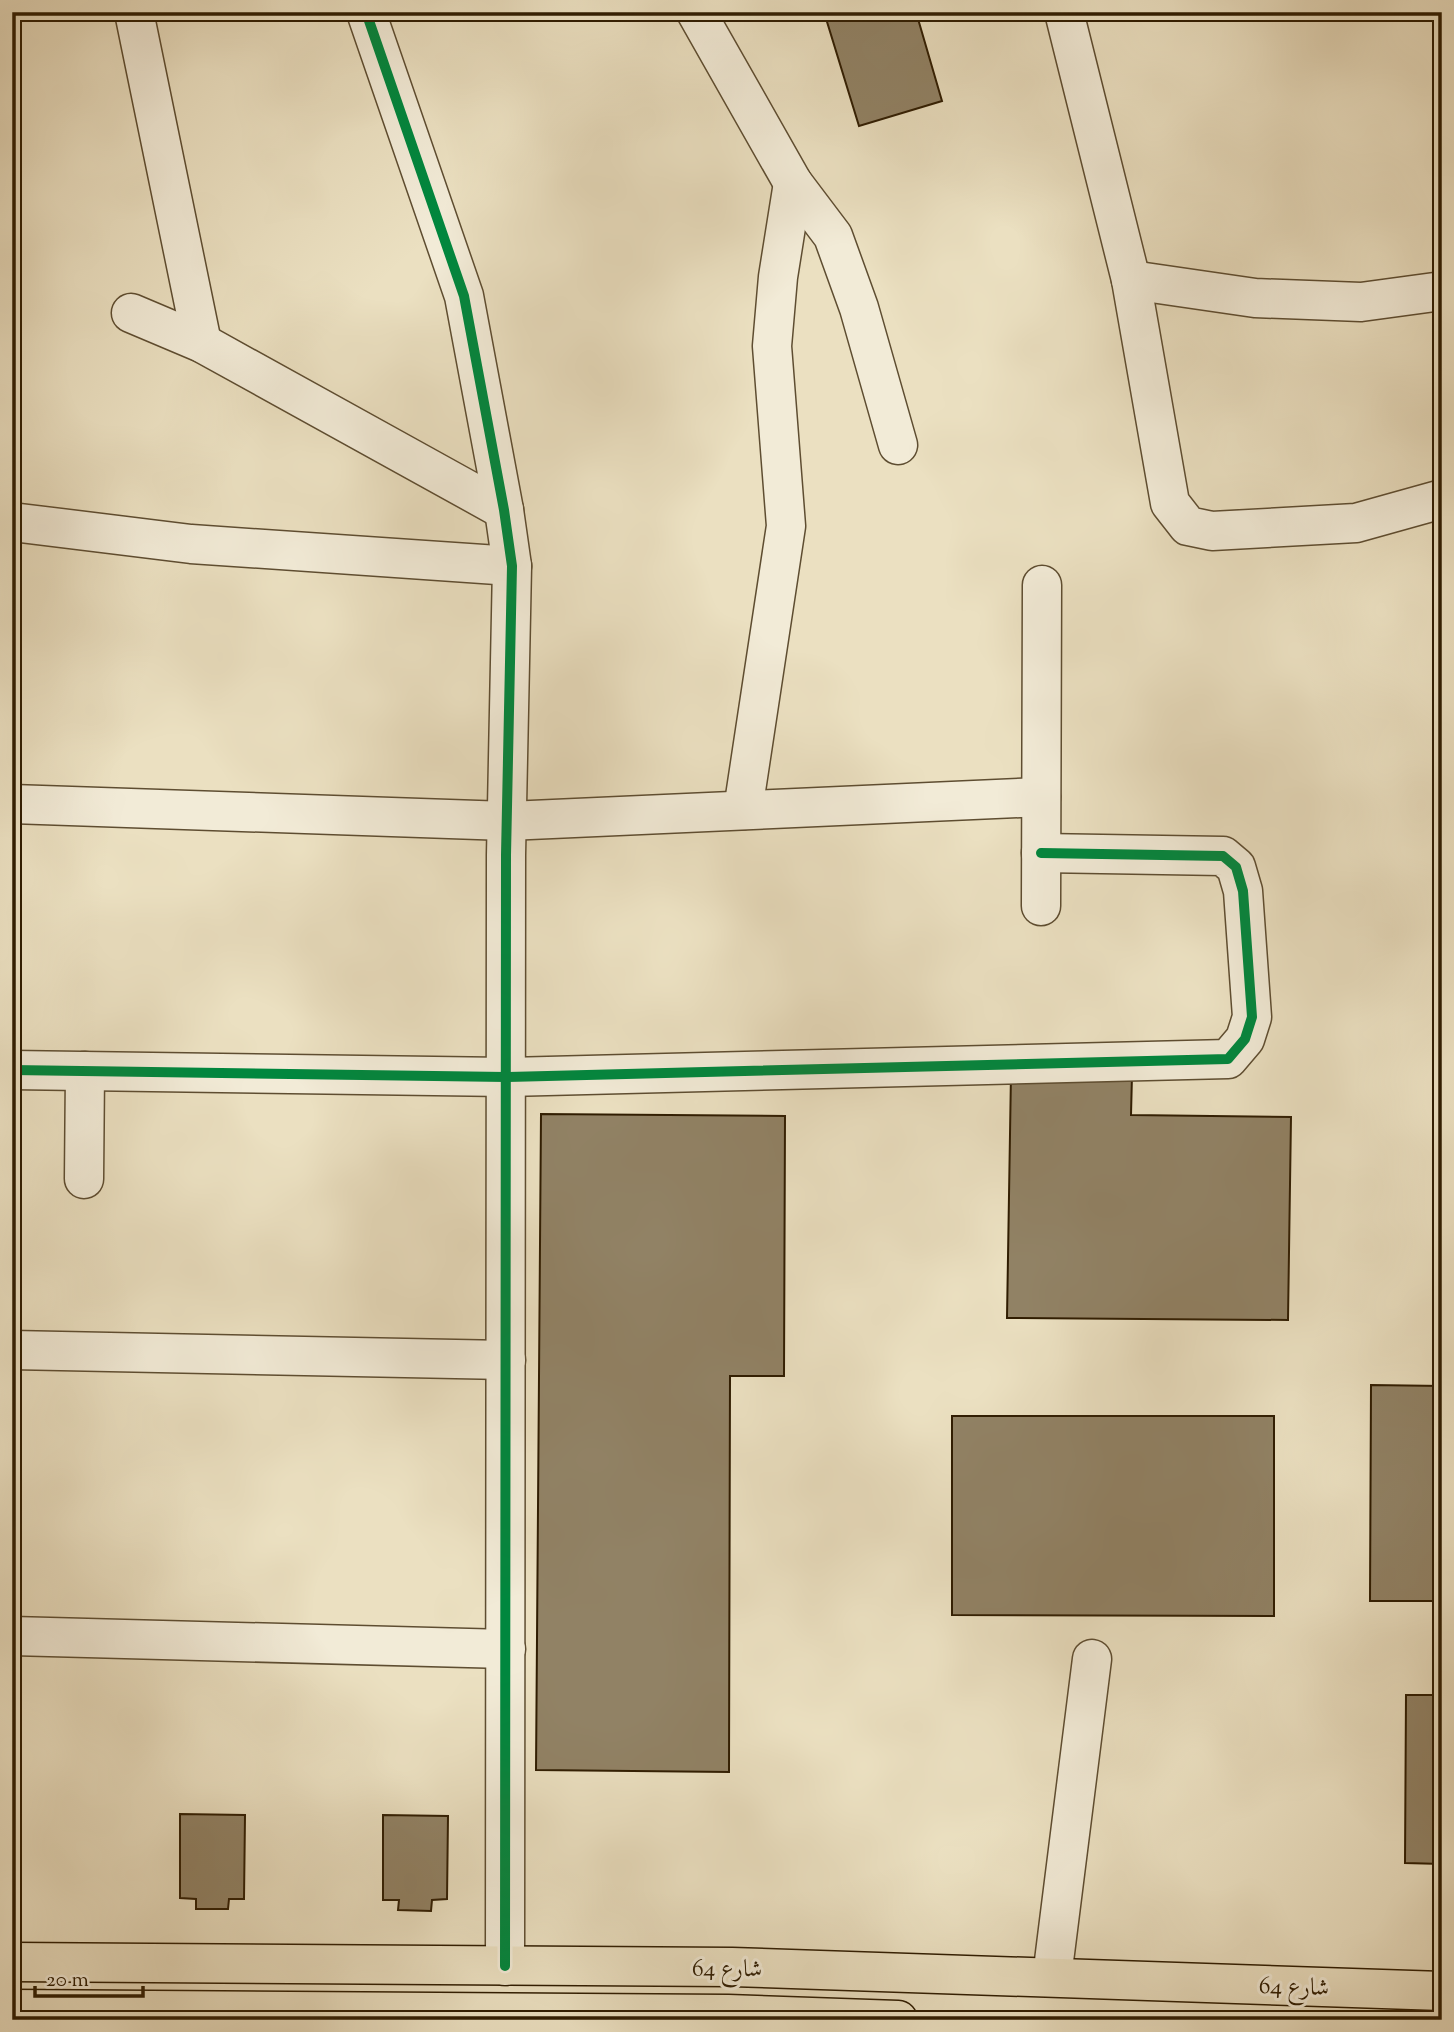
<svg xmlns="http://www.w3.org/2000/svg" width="1454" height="2032" font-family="'Sorts Mill Goudy',Amiri,serif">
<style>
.building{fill:#918265;stroke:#2f1c01;stroke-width:2}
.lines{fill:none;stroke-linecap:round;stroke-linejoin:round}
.minor-casing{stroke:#5e4d31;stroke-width:41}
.major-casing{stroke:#2f1c01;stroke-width:41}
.minor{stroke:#f2ebd7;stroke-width:38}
.major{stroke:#ebe0c1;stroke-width:38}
.cycleway-casing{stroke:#f2ebd7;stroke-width:15}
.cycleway{stroke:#00873e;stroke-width:10}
.labels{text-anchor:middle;stroke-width:6;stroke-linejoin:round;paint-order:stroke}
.street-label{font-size:24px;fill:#2f1c01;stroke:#f2ebd7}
</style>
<rect width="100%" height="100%" fill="#ebe0c1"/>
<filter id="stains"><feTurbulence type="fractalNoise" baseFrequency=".00286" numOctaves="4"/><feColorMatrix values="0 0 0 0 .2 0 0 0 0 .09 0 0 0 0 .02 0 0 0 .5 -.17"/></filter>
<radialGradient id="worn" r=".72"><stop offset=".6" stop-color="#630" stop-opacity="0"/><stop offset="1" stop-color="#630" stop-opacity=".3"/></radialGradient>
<g class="building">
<path d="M824 12H916L942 101 859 126Z"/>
<path d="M1011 1073 1132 1075 1131 1115 1291 1117 1288 1320 1007 1318Z"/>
<path d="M541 1114 785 1116 784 1376H730L729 1772 536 1770Z"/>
<path d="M1371 1385 1442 1386V1601H1370Z"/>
<path d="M952 1416H1274V1616L952 1615Z"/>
<path d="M1406 1695H1442V1864L1405 1863Z"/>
<path d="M180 1814 245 1815 244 1899H229L228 1909H196V1899L180 1898Z"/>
<path d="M383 1815 448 1816 447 1899 432 1900 431 1911 398 1910 399 1900H383Z"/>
</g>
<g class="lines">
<defs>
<g id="minor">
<path d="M134 12 202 343"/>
<path d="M366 12 464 296 504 510 512 566 506 855 505 1966"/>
<path d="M696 12 793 183 833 236 859 308 898 445"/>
<path d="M1064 12 1131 280 1170 503 1188 526 1212 531 1356 523 1442 499"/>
<path d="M1131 280 1255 298 1361 302 1442 291"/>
<path d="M131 313 202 343 504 510"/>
<path d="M12 522 191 544 512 566"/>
<path d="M12 804 507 821 1041 797"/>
<path d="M743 810 786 526 772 346 778 277 793 183"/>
<path d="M1041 906 1042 585"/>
<path d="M12 1070 506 1077 1228 1059 1245 1039 1252 1017 1243 891 1236 867 1223 856 1041 853"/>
<path d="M84 1179 85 1071"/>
<path d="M12 1350 506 1360"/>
<path d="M12 1636 506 1649"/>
<path d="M1052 1977 1092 1659"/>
</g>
<g id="major">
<path d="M12 1962 732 1967 1442 1991"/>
<path d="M12 2009 728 2014 898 2020"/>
</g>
</defs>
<use href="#minor" class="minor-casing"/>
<use href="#major" class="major-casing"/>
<use href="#minor" class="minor"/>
<use href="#major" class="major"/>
<defs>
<g id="cycleway">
<path d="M366 12 464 296 504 510 512 566 506 855 505 1966"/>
<path d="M12 1070 506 1077 1228 1059 1245 1039 1252 1017 1243 891 1236 867 1223 856 1041 853"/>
</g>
</defs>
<use href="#cycleway" class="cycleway-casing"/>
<use href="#cycleway" class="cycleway"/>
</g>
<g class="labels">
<g class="street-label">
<text transform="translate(727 1968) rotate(1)" y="8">شارع 64</text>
<text transform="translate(1294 1986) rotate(2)" y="8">شارع 64</text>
</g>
</g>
<rect width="1454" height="2032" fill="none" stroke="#ebe0c1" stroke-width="42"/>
<rect x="14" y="14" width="1426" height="2004" fill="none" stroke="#2f1c01" stroke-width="3.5"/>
<rect x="21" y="21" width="1412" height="1990" fill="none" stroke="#2f1c01" stroke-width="2"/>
<path d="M35 1986v10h108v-10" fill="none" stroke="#2f1c01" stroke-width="3.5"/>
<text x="46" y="1986" font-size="21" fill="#2f1c01" stroke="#f2ebd7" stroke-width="5" paint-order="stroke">20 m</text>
<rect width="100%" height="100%" filter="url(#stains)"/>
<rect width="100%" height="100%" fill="url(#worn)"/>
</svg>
